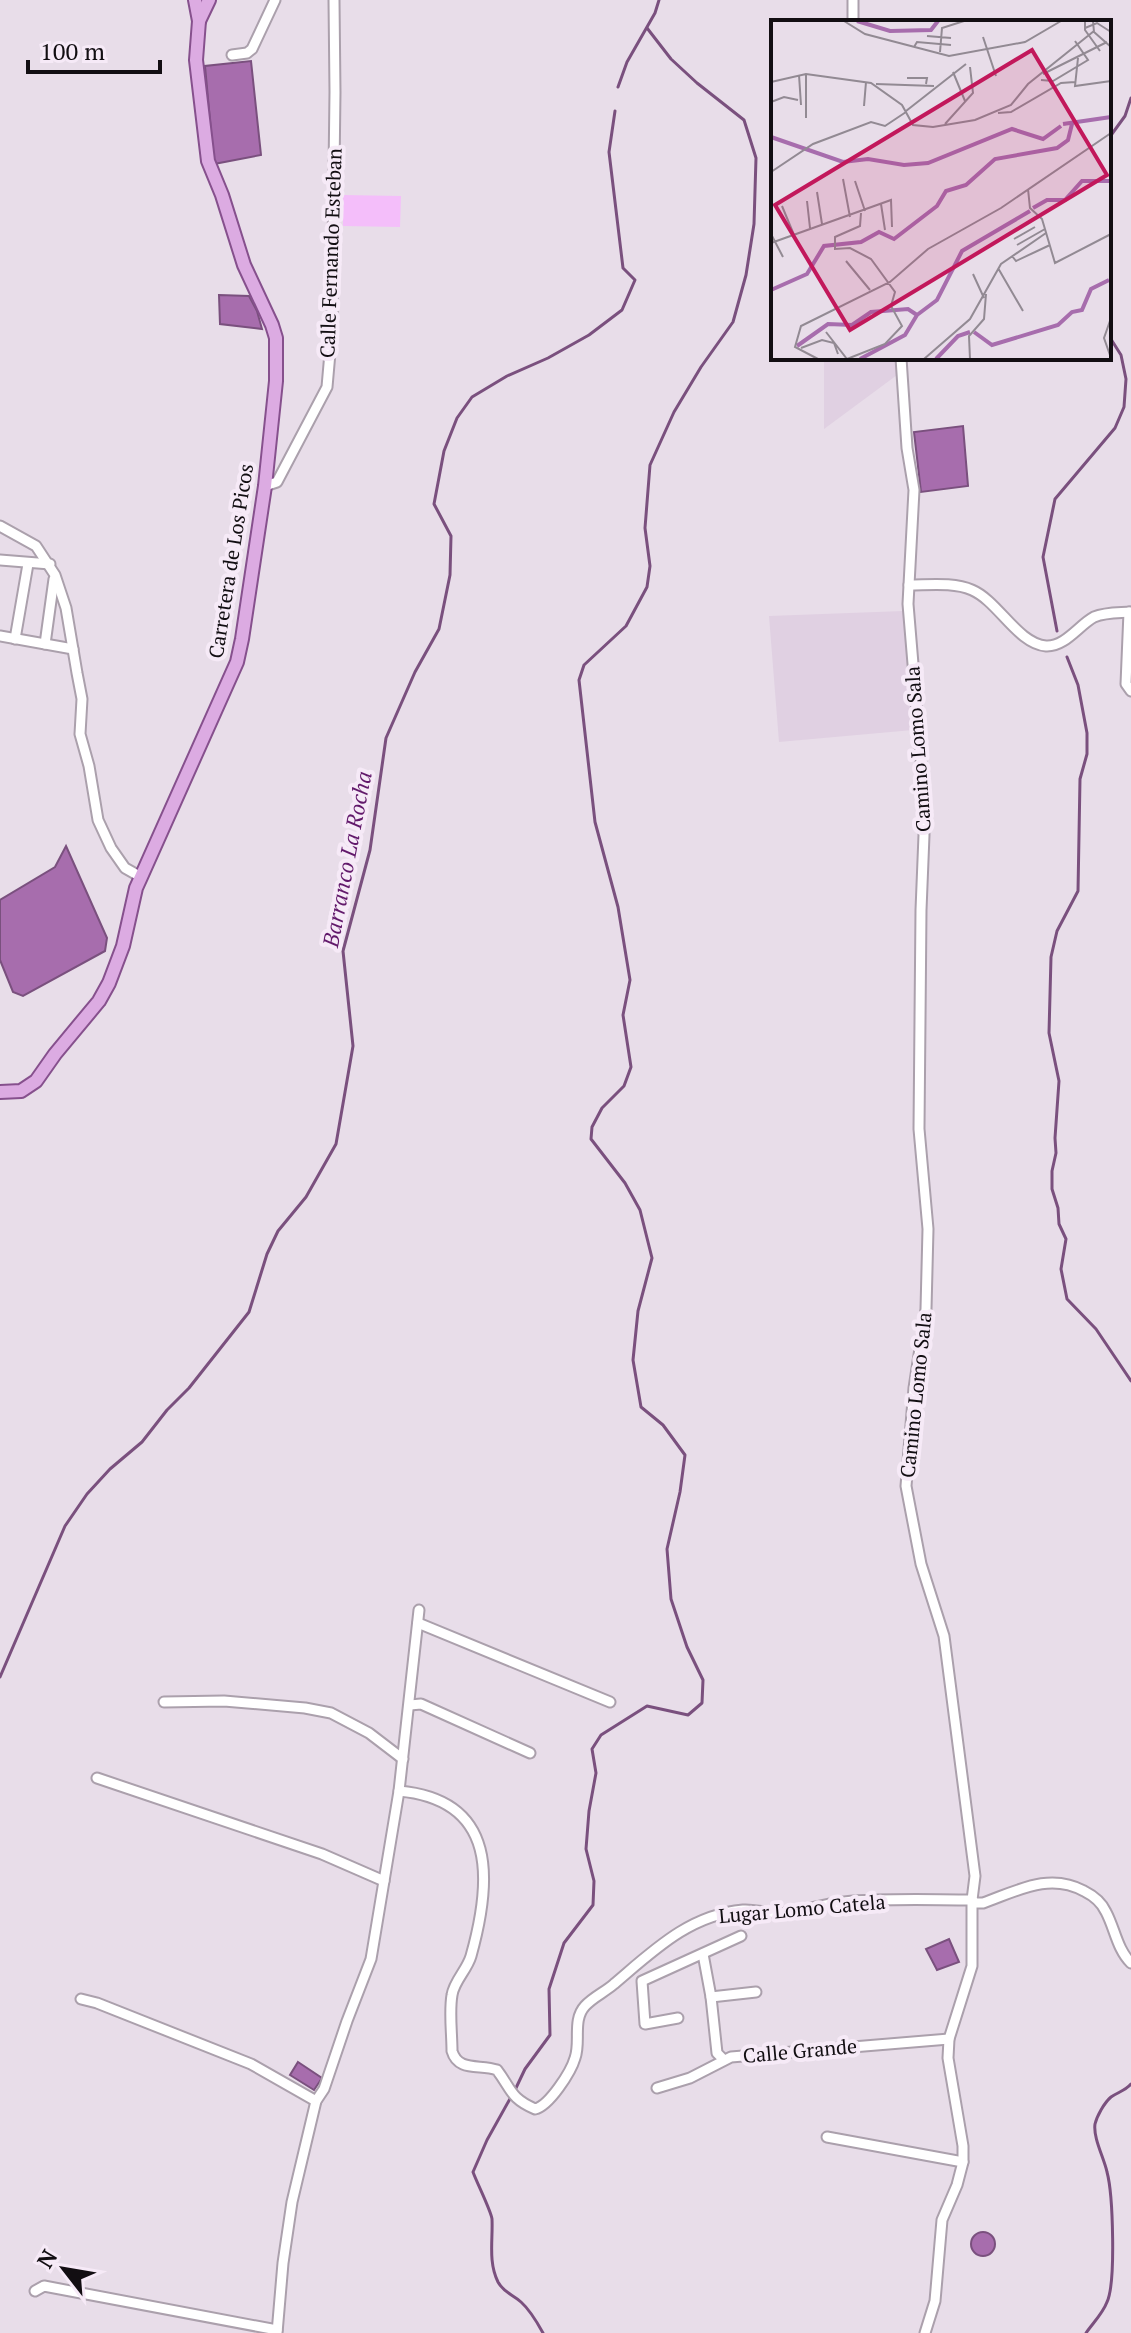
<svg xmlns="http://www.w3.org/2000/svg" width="1131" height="2333" font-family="'PT Serif',serif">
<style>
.built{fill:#e0d0e2}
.green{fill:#f4befa}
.water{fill:#a76dad;stroke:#7a507e;stroke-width:2}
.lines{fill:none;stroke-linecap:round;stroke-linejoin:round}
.stream{stroke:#7a507e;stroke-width:3}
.minor-casing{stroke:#aba0ac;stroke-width:13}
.major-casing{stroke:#86508d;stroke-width:16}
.minor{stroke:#fff;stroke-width:9}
.major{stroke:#dcabe2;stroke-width:12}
.labels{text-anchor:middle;stroke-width:8;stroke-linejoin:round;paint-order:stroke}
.street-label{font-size:20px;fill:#120e12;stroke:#f6eaf7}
.water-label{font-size:22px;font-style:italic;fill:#62196b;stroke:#f6eaf7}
.inset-river{fill:none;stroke:#a76dad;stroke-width:4}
.inset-road{fill:none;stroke:#928a93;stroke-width:2}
.view{fill:#c2185b;fill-opacity:0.15;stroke:#c2185b;stroke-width:4}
.inset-edge{fill:none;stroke:#120e12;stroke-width:4}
</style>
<rect width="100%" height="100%" fill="#e8dde9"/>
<g class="built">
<path d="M824 358H895L897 375 824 429Z"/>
<path d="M903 611 913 730 779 742 769 616Z"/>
</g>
<path class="green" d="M343 195 401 196 400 227 343 226Z"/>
<g class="water">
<path d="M251 61 261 155 214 164 205 66Z"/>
<path d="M219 295 249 296 257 311 262 329 220 324Z"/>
<path d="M963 426 968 486 921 492 914 432Z"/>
<path d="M66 846 107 938 105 951 23 996 13 992 0 960V900L55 867Z"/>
<path d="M949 1939 959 1962 937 1970 926 1949Z"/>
<path d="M298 2062 322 2078 314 2090 290 2075Z"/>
<circle cx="983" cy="2244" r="12"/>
</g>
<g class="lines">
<g class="stream">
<path d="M618 87 627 62 655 13 659 0"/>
<path d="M1109 138 1125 116 1131 98"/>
<path d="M1057 631 1043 557 1055 499 1115 428 1124 407 1126 379 1121 355 1109 336"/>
<path d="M1067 657 1078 685 1087 733V754L1080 779 1078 891 1057 931 1051 957 1049 1033 1059 1081 1055 1138 1056 1153 1052 1171V1189L1058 1208 1059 1224 1066 1239 1061 1269 1067 1299 1096 1329 1131 1381"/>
<path d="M0 1677 65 1526 87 1494 110 1469 142 1442 167 1410 189 1388 249 1312 267 1254 278 1231 306 1197 336 1144 353 1046 343 951 370 850 386 738 415 672 439 629 450 575 451 536 434 504 444 451 457 418 472 397 507 376 548 358 589 335 622 310 635 280 623 268 609 152 615 111"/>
<path d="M515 2090 525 2069 550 2035 549 1989 564 1943 593 1905 594 1881 586 1849 589 1811 596 1773 592 1749 601 1735 647 1706 688 1715 702 1703 703 1680 687 1647 671 1599 667 1549 680 1492 685 1455 663 1425 641 1407 633 1360 638 1311 652 1258 640 1210 625 1183 591 1139 592 1127 602 1108 624 1086 631 1067 623 1015 630 980 618 907 595 822 579 680 584 665 626 626 647 587 650 566 645 528 650 465 674 412 701 367 733 322 746 275 754 224 756 158 744 120 697 83 671 59 647 28"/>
<path d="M511 2097 487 2140 473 2172C477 2183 491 2211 492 2219 493 2240 488 2262 498 2282 504 2293 512 2294 521 2302 530 2310 537 2322 543 2333"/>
<path d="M1086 2333C1093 2323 1103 2313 1107 2302 1116 2283 1113 2194 1107 2172 1104 2158 1093 2138 1095 2124 1097 2116 1104 2103 1111 2097 1118 2092 1125 2091 1131 2084"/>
</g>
<defs>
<g id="minor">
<path d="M853 22V0"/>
<path d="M232 55 247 53 252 49 275 0"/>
<path d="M901 358 907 448 914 490 908 604 922 772 924 835 921 910 919 1129 928 1229 926 1309 914 1388 906 1486 921 1564 944 1636 975 1876 972 1900V1966L949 2039 948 2058 963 2146V2162L957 2185 942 2220 935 2301 925 2333"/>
<path d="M265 486 277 482 327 387 332 330 335 92 334 0"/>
<path d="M0 526 36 546 55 575 66 608 77 673 82 699 80 734 89 766 98 820 111 848 125 868 141 877"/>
<path d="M0 560 50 564"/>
<path d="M909 585C929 585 954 582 972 590 998 601 1018 644 1046 646 1065 647 1079 625 1094 617 1106 612 1118 613 1131 612"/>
<path d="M1129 612 1126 684 1131 691"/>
<path d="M0 636 73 649"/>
<path d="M15 639 28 564"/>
<path d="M45 644 54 579"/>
<path d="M418 1623 610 1702"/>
<path d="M164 1702 224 1701 305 1708 331 1713 369 1733 403 1759"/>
<path d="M410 1705 421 1704 530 1753"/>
<path d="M97 1778 322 1854 384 1881"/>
<path d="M399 1791C498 1800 492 1881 471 1956 467 1970 454 1981 452 1995 449 2012 452 2033 452 2051 458 2072 480 2064 497 2070 512 2090 510 2098 535 2109 549 2106 571 2072 575 2058 581 2042 572 2020 585 2006 593 1997 605 1992 614 1984 653 1951 689 1915 743 1910 755 1909 767 1914 779 1913 801 1912 822 1904 844 1902 886 1898 930 1900 972 1900L976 1903H983C1017 1891 1049 1872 1084 1891 1094 1896 1102 1903 1106 1912 1115 1929 1117 1949 1131 1963"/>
<path d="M703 1954 711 1997 717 2053 724 2060"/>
<path d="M711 1997 756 1992"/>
<path d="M81 1999 97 2003 251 2064 316 2101"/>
<path d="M678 2018 645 2024 642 1981 741 1936"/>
<path d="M657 2088 690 2078 731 2057 949 2039"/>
<path d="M827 2137 963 2162"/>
<path d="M35 2291 44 2286 277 2330"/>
<path d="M277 2333 283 2263 292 2202 316 2101 324 2089 347 2021 371 1959 399 1791 419 1610"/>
</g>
<g id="major">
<path d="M199 21 209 0"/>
<path d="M0 1092 21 1091 36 1081 55 1054 99 1001 109 983 123 946 136 888 141 877 237 662 242 639 265 486 276 381V338L272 325 244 265 222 195 208 161 196 60 199 21 195 0"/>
</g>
</defs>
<use href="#minor" class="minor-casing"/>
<use href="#major" class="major-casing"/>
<use href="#minor" class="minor"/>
<use href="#major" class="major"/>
</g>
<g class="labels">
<g class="street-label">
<text transform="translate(331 253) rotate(-88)" y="7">Calle Fernando Esteban</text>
<text transform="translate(231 561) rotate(-81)" y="7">Carretera de Los Picos</text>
<text transform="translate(918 749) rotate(-94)" y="7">Camino Lomo Sala</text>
<text transform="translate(916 1395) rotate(-84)" y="7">Camino Lomo Sala</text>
<text transform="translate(802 1909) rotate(-5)" y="7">Lugar Lomo Catela</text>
<text transform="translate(800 2051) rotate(-5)" y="7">Calle Grande</text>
</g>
<g class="water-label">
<text transform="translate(347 859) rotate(-79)" y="8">Barranco La Rocha</text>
</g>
</g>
<g transform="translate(771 20)">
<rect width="340" height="340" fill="#e8dde9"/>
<path class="inset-river" d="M86 1 119 11 160 10 167 1M292 104 340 97M0 117 72 142 97 139 133 145 157 143 241 109 272 119 290 106M262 188 276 180H294L311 161H340M0 270 36 254 53 226 90 222 108 212 123 219 166 186 175 171 195 165 224 139 286 128 297 120 301 104M203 312 221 325 287 305 301 292 311 290 320 269 338 260M26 326 57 304 81 305 100 292 137 289 146 295M89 339 134 315 146 295 166 280 191 231 259 191M165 339 187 316 199 312"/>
<path class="inset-road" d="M73 1 94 14 178 36 254 22 290 1M314 1V10L329 31M322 1 323 12 340 27M314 8 326 3 340 12M156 16 180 18M212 17 225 56M143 27 146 22 180 25M169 32 171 8 193 1M307 38 304 66 340 61M182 52 194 81M35 54V98M272 54 336 22M28 55 30 85M136 58H156L155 64M270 60 282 61 317 40 304 21M0 62 35 54 100 63 131 85 142 105 162 107 204 100 240 85 257 64 323 11M105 64 163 66M0 82 13 77 27 80M93 86 95 62M135 91 195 44M227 93 240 92 290 63 304 62M174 104 202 73 199 47M0 152 42 124 100 102 114 106 135 92M72 159 79 197M84 161 94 191M257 169 259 188 271 199 284 243 340 214M46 172 51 204M36 181 39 208M110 184 114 210M11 186 23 215M0 214 12 237M237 215 268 195M243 219 264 207M0 223 120 180 121 207M246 225 274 209M241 236 245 241 279 225M75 241 99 270M227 248 252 291M202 254 213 278M340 298 333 318 340 338M55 312 76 339 114 324 131 306 120 286 124 272 100 239 79 228 64 229V217L89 206 90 193M30 328 51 320 63 323 67 334M47 339 24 327 30 306 119 262 157 229 230 188 340 113M153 339 199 299 230 244 275 213M199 339 198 316 213 299 215 274"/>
<path class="view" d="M261 30 336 155 79 310 4 185Z"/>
<rect width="340" height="340" class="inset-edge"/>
</g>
<g transform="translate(64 2269) rotate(301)" stroke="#f6eaf7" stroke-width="6" paint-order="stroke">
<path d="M0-6L14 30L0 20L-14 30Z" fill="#120e12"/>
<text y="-12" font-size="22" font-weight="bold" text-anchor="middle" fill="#120e12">N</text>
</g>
<path d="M28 60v12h132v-12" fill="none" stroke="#120e12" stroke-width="4"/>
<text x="40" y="60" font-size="24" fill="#120e12" stroke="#f6eaf7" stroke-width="6" paint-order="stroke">100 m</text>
</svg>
